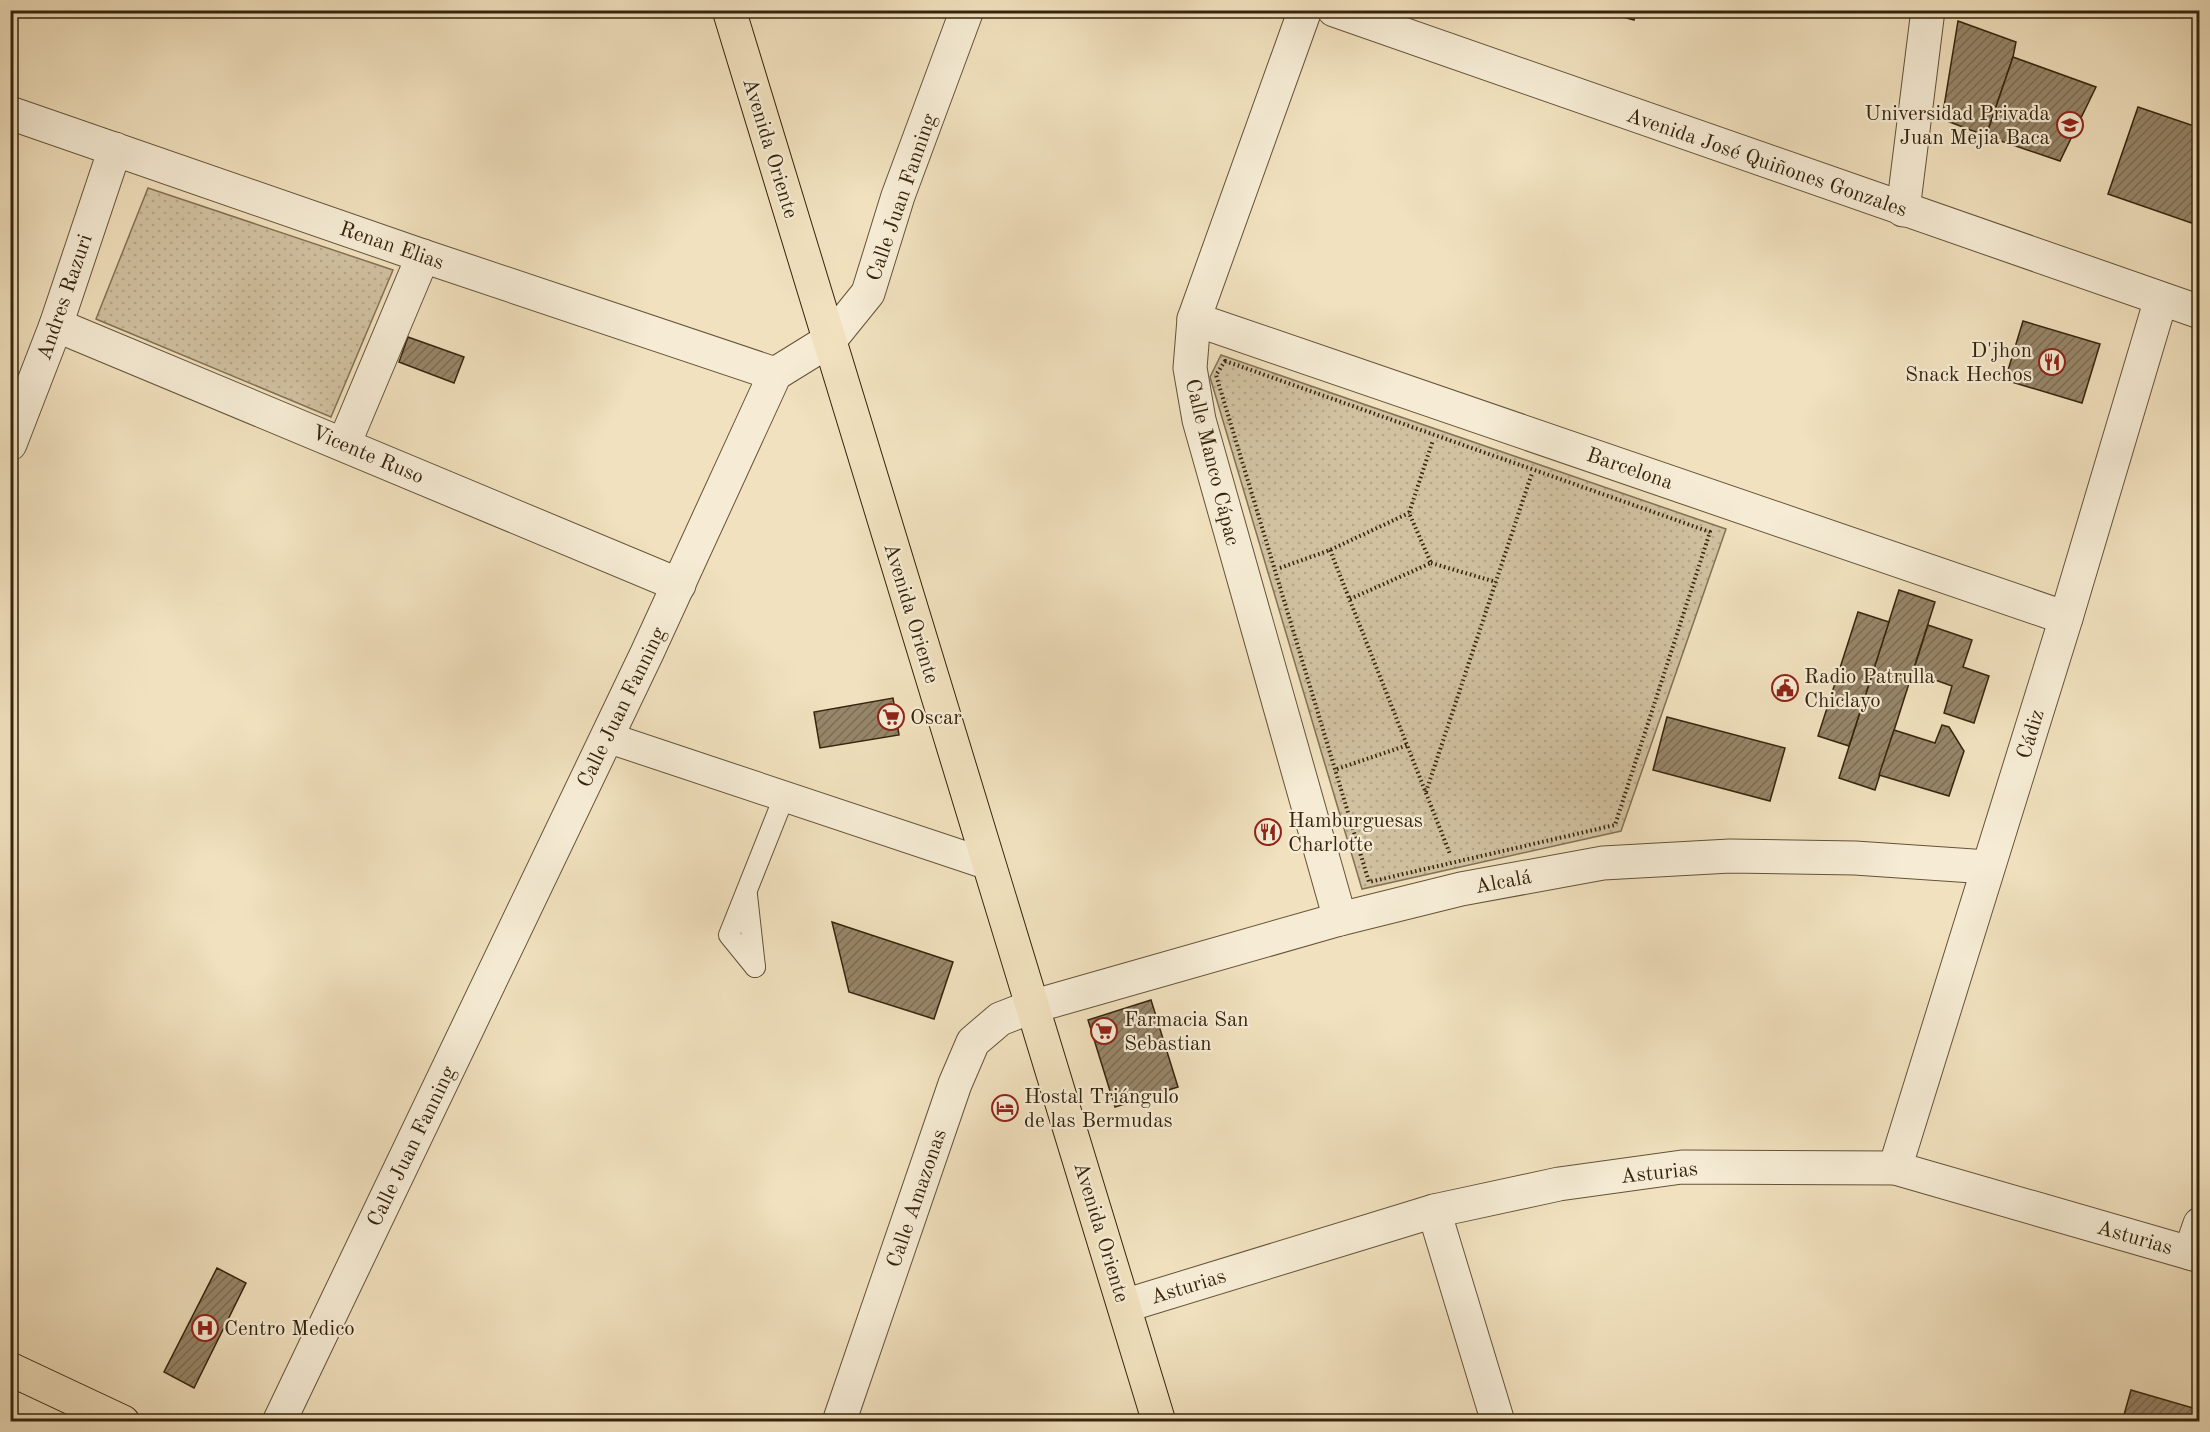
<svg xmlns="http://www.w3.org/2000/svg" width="2210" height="1432" font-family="'Old Standard TT',serif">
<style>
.green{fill:url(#green-dots);stroke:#837256;stroke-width:1.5}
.building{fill:url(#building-hatch);stroke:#35240c;stroke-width:1.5}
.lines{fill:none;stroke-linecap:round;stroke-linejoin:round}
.service-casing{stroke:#645338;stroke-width:22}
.pedestrian-casing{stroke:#645338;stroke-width:32}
.minor-casing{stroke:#645338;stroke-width:35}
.tertiary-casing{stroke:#645338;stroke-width:35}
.primary-casing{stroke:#35240c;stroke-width:35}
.path{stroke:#35240c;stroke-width:4;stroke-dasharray:1.5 3;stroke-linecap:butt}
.service{stroke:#f6ecd5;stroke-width:20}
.pedestrian{stroke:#f6ecd5;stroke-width:30}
.minor{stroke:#f6ecd5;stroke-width:33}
.tertiary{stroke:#f6ecd5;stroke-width:33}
.primary{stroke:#f1e1be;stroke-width:33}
.labels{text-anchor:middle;stroke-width:4.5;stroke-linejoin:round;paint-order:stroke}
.poi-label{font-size:21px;fill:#35240c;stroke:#f6ecd5;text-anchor:start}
.street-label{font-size:21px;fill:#35240c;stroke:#f6ecd5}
</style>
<defs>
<pattern id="green-dots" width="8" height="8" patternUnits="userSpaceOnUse" patternTransform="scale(1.5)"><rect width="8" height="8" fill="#d1c1a0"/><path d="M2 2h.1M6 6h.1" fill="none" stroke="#b4a689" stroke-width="1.8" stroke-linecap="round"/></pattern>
<pattern id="building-hatch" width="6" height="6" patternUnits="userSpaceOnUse" patternTransform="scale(1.5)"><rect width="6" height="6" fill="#978669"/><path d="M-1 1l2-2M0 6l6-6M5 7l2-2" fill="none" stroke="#7c6d55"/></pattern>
</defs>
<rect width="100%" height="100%" fill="#f1e1be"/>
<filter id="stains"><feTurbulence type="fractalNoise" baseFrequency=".00333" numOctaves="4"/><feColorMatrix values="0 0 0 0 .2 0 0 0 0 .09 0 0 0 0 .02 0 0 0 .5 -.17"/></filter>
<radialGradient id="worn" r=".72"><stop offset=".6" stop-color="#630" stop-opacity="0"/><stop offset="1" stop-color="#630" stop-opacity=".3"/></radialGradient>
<g class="green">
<path d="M148 188 393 270 331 417 96 319Z"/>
<path d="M1221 355 1726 529 1621 831 1362 889 1210 377Z"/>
</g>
<g class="building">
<path d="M1598 10H1636L1634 20Z"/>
<path d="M1958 21 2016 42 2013 57 1986 136 1942 119Z"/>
<path d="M2013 57 2096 87 2060 161 1986 136Z"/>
<path d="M2138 107 2200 128V226L2108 194Z"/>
<path d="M2023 321 2100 344 2082 403 2005 380Z"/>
<path d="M408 337 464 357 454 383 399 362Z"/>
<path d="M1899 590 1935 602 1875 790 1839 778Z"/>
<path d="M1858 612 1889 622 1849 746 1818 736Z"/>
<path d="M1928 625 1972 640 1963 667 1989 676 1974 723 1944 713 1952 686 1913 672Z"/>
<path d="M893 698 899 735 820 748 814 712Z"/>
<path d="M1667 717 1785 748 1770 801 1653 770Z"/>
<path d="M1942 725 1949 727 1964 751 1949 796 1879 775 1894 730 1935 743Z"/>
<path d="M832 922 953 962 934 1019 849 992Z"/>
<path d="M1151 1000 1178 1087 1115 1107 1088 1020Z"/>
<path d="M217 1268 246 1283 194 1388 164 1372Z"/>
<path d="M2131 1390 2200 1410V1422H2122Z"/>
</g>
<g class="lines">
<defs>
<g id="service">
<path d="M747 895 755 967"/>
<path d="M755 967 729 935 784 797"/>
</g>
<path id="pedestrian" d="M606 737 987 864"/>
<g id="minor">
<path d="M1305 10 1194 319 1190 368 1199 420 1340 919"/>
<path d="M10 113 423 256 775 374"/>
<path d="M1903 210 1928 10"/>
<path d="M1194 319 2066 618"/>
<path d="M56 325 679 585"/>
<path d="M10 444 56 325 115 149"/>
<path d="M344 444 423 256"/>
<path d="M1895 1168 2066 618 2161 299"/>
<path d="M1434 1211 1498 1422"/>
<path d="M2190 1253 2200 1224"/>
<path d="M1124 1306 1434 1211 1559 1184 1682 1167 1895 1168 2200 1256"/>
<path d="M279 1422 647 653 775 374 830 340 868 293 898 196 967 10"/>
<path d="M839 1422 955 1084 973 1042 1000 1019 1031 1007 1340 919 1461 889 1603 863 1730 856 1855 858 1988 867"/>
</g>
<path id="tertiary" d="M1334 10 2200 312"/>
<g id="primary">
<path d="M729 10 1159 1422"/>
<path d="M10 1369 123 1422"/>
</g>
</defs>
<use href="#service" class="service-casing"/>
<use href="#pedestrian" class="pedestrian-casing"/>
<use href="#minor" class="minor-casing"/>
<use href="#tertiary" class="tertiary-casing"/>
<use href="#primary" class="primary-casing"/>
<g class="path">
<path d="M1225 361 1710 532 1615 825 1369 882 1216 375Z"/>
<path d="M1330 550 1450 854"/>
<path d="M1431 563 1496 582"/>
<path d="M1280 568 1330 550 1409 513"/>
<path d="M1350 599 1431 563 1409 513 1433 440"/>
<path d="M1337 769 1408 745"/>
<path d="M1426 792 1532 473"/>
</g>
<use href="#service" class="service"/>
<use href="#pedestrian" class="pedestrian"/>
<use href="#minor" class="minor"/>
<use href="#tertiary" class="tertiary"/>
<use href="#primary" class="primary"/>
</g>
<defs>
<symbol id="university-ring" viewBox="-11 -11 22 22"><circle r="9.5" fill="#f6ecd5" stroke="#8f2418" stroke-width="1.5"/><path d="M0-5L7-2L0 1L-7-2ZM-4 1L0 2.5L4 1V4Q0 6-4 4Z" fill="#8f2418"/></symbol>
<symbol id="restaurant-ring" viewBox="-11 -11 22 22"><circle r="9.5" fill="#f6ecd5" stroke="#8f2418" stroke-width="1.5"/><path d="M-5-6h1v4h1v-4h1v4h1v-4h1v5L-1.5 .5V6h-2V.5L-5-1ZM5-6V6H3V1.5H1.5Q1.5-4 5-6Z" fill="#8f2418"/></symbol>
<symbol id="civic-ring" viewBox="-11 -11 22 22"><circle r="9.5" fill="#f6ecd5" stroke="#8f2418" stroke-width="1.5"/><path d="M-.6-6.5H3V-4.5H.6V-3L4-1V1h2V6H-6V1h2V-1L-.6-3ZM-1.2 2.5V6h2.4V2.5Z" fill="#8f2418"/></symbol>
<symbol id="supermarket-ring" viewBox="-11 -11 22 22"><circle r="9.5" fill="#f6ecd5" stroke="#8f2418" stroke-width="1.5"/><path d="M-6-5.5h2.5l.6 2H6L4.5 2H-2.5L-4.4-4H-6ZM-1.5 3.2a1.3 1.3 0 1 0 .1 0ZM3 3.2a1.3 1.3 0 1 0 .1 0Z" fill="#8f2418"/></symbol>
<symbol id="hotel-ring" viewBox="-11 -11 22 22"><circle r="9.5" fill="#f6ecd5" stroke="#8f2418" stroke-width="1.5"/><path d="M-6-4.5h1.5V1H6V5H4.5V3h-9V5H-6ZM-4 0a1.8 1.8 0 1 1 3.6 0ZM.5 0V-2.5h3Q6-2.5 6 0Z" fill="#8f2418"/></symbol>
<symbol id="hospital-ring" viewBox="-11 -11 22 22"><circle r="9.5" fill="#f6ecd5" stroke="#8f2418" stroke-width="1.5"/><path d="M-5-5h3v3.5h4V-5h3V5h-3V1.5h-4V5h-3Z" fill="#8f2418"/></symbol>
</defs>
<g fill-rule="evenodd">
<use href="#university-ring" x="2055" y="110" width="30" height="30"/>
<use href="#restaurant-ring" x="2037" y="347" width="30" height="30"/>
<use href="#civic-ring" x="1770" y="673" width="30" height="30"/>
<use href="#supermarket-ring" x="876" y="702" width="30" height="30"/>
<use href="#restaurant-ring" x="1253" y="817" width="30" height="30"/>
<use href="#supermarket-ring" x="1089" y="1016" width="30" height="30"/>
<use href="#hotel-ring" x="990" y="1093" width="30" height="30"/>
<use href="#hospital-ring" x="190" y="1313" width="30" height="30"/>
</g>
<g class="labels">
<g class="poi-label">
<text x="2050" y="120" text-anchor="end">Universidad Privada<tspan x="2050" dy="24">Juan Mejia Baca</tspan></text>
<text x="2032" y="357" text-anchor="end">D'jhon<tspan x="2032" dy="24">Snack Hechos</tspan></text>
<text x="1804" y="683">Radio Patrulla<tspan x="1804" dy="24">Chiclayo</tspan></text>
<text x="910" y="724">Oscar</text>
<text x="1288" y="827">Hamburguesas<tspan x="1288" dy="24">Charlotte</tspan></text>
<text x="1124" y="1026">Farmacia San<tspan x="1124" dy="24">Sebastian</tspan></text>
<text x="1024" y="1103">Hostal Triángulo<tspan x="1024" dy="24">de las Bermudas</tspan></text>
<text x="224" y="1335">Centro Medico</text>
</g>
<g class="street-label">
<text transform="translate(771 148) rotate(73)" y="7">Avenida Oriente</text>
<text transform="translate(1767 162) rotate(19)" y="7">Avenida José Quiñones Gonzales</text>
<text transform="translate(901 197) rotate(-71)" y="7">Calle Juan Fanning</text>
<text transform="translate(392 245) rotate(19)" y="7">Renan Elias</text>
<text transform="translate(64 297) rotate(-71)" y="7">Andres Razuri</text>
<text transform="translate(368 454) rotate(23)" y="7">Vicente Ruso</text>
<text transform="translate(1213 462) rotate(76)" y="7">Calle Manco Cápac</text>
<text transform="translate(1630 468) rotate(19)" y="7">Barcelona</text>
<text transform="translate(912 613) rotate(73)" y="7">Avenida Oriente</text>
<text transform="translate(621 707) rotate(-64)" y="7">Calle Juan Fanning</text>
<text transform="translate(2030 734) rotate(-73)" y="7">Cádiz</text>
<text transform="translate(1503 881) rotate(-11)" y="7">Alcalá</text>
<text transform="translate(411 1146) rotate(-64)" y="7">Calle Juan Fanning</text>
<text transform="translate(1659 1172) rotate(-6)" y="7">Asturias</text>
<text transform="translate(916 1198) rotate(-71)" y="7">Calle Amazonas</text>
<text transform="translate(1102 1232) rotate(73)" y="7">Avenida Oriente</text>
<text transform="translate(2135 1237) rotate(16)" y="7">Asturias</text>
<text transform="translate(1188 1286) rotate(-17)" y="7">Asturias</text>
</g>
</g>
<rect width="2210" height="1432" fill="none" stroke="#f1e1be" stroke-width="36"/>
<rect x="12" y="12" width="2186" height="1408" fill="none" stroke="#35240c" stroke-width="3"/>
<rect x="18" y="18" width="2174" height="1396" fill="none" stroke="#35240c" stroke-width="1.5"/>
<rect width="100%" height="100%" filter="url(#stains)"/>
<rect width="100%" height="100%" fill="url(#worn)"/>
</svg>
